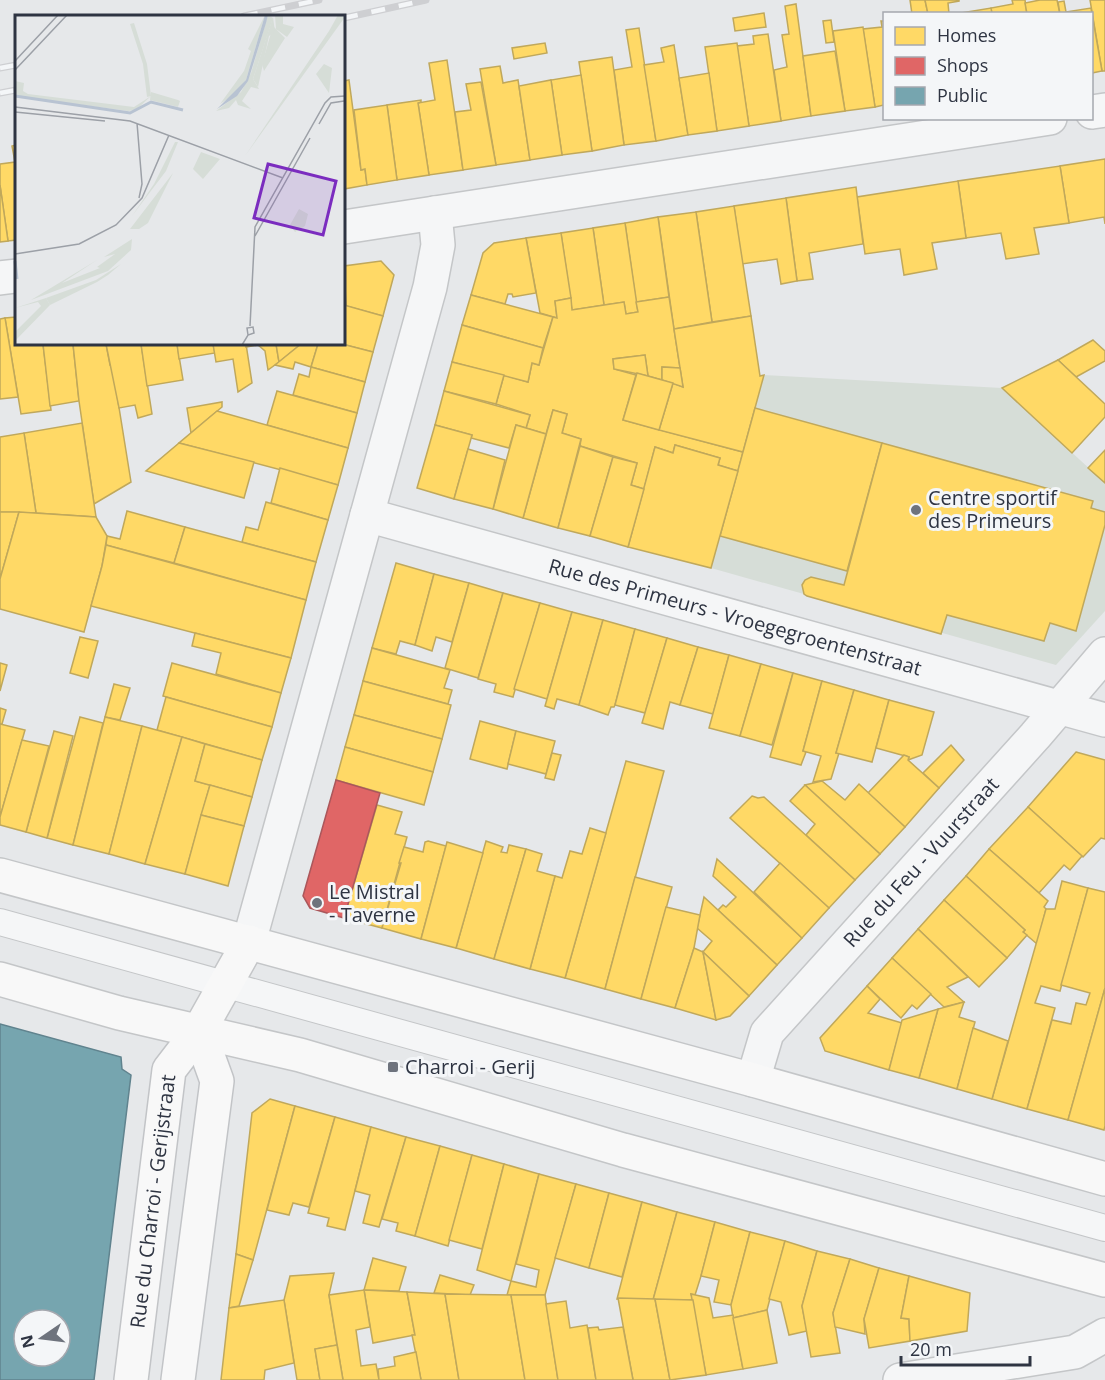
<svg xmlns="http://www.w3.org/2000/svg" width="1105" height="1380" font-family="'Open Sans',sans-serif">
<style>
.grass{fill:#d6ddd7}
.homes{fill:#ffd966;stroke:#c0a85b;stroke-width:1.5}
.shops{fill:#e06666;stroke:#ab575b;stroke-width:1.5}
.public{fill:#76a5af;stroke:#60838e;stroke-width:1.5;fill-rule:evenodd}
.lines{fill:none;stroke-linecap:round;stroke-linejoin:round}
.service-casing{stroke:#c4c6c8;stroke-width:28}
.minor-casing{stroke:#c4c6c8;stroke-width:36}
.tertiary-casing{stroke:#c4c6c8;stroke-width:36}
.secondary-casing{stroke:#c4c6c8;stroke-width:36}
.primary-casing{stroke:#c2c4c7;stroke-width:36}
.service{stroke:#f5f6f7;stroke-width:26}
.minor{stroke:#f5f6f7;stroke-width:33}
.tertiary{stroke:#f5f6f7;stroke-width:33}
.secondary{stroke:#f8f8f8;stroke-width:33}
.primary{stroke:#f8f8f8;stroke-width:33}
.rail-casing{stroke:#cecfd2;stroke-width:7}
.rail{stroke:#f4f6f8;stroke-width:4.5;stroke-dasharray:14;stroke-linecap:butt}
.poi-dot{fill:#6e737d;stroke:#f4f6f8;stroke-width:2}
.labels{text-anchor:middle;stroke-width:6;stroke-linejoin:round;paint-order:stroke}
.poi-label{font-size:20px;fill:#2e3442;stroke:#f4f6f8;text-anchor:start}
.street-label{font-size:20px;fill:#2e3442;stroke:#f4f6f8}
.inset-river{fill:none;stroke:#b8c3d2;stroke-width:3}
.inset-road{fill:none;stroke:#9ca0a7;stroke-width:1.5}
.view{fill:#7b2cbf;fill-opacity:0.15;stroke:#7b2cbf;stroke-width:3}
.inset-edge{fill:none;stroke:#2e3442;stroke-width:3}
</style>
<rect width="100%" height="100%" fill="#e6e8ea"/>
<path class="grass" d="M764 375 1002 388 1105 483V611L1056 665 711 568Z"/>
<g class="homes">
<path d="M910 0H925L928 14H912Z"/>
<path d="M925 0H959V1L948 3 949 14H928Z"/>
<path d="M1012 0H1025L1027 14H992L991 8 1013 4Z"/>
<path d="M1040 0H1057L1060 14H1027L1025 3Z"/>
<path d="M1090 0H1105V71H1102Z"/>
<path d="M1064 1 1066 12 1091 8 1102 71 1092 73V14H1060L1058 2Z"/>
<path d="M796 4 811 116 781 121 774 70 787 67 782 35 789 34 785 6Z"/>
<path d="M991 8 992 14 961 13Z"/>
<path d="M764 13 766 27 735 31 733 18Z"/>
<path d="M831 20 834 42 826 43 823 21Z"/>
<path d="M881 21H884V105L875 107 863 29 882 27Z"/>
<path d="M863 27 875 107 845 111 833 31Z"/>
<path d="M639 28 656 141 624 145 614 70 632 67 626 30Z"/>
<path d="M768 34 781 121 749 126 737 46 754 44 753 36Z"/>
<path d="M545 43 547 53 514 59 512 48Z"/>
<path d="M737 43 749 126 717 131 705 47Z"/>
<path d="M674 45 688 135 656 141 644 65 664 62 661 48Z"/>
<path d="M835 51 845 111 811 116 803 56Z"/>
<path d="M612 57 624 145 592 151 579 62Z"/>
<path d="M447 60 463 170 429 175 418 103 435 100 429 63Z"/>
<path d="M500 66 503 83 518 80 530 160 496 165 480 69Z"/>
<path d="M709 73 717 131 688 135 679 78Z"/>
<path d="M581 75 592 151 562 155 551 80Z"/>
<path d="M349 80 361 170 365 169 367 185 344 189V81Z"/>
<path d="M551 80 562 155 530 160 519 86Z"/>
<path d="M481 82 496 165 463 170 455 112 471 110 466 84Z"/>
<path d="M421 100V102L418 103 429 175 397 180 387 105Z"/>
<path d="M387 105 397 180 367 185 365 169 361 170 354 110Z"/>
<path d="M16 145V240L8 241 0 185V164L15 162 12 146Z"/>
<path d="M1105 159V224L1104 217 1069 223 1060 166Z"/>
<path d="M1060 166 1069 223 1034 228 1039 254 1006 259 1001 233 966 238 958 181Z"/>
<path d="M958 181 966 238 932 243 937 269 904 275 900 249 865 254 857 197Z"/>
<path d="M0 185 8 241 0 242Z"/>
<path d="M856 187 863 244 809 253 813 279 797 281 786 198Z"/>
<path d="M786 198 797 281 781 284 777 259 742 264 734 206Z"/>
<path d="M734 206 751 316 712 322 696 212Z"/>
<path d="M696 212 712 322 674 329 658 217Z"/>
<path d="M658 217 669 297 636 302 625 223Z"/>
<path d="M625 223 638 312 626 314 624 302 604 305 593 228Z"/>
<path d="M593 228 604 305 572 310 561 233Z"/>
<path d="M561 233 571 298 555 301 557 318 540 313 526 238Z"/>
<path d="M526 238 536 293 513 297 512 294H508L505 304 471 295 483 253 494 243Z"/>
<path d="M381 261 394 275 383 316 346 306 344 266Z"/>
<path d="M471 295 553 317 543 348 462 325Z"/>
<path d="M669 297 680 368 662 367V380L648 376 645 355 613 359 614 369 636 375 623 420 743 452 738 471 718 465 720 458 675 445 673 453 655 447 644 489 631 485 637 463 580 446 581 439 562 433 567 414 553 410 546 434 526 428 530 415 496 404 504 375 528 382 532 363 539 365 553 317 557 318 555 301 571 298 572 310 624 302 626 314 638 312 636 302Z"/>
<path d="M344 305 383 316 373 352 342 344H344Z"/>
<path d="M751 316 760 376 764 375 743 452 659 430 673 383 683 387 674 329Z"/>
<path d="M16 317V344H43L51 410 21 414 5 318Z"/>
<path d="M5 318 18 397 0 399V319Z"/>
<path d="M462 325 543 348 539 365 532 363 528 382 452 362Z"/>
<path d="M1093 340 1105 351V361L1076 377 1058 360Z"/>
<path d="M43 344H73L79 401 50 406Z"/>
<path d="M73 344H106L110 365 112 364 131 482 94 504 79 401Z"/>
<path d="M106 344H141L152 414 138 418 135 405 119 408Z"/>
<path d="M141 344H177L183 380 147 386Z"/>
<path d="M177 344H213L215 353 179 359Z"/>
<path d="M213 344H246L252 383 238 392 233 359 216 362Z"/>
<path d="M246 344H276L279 362 268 370 265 351 258 345 246 347Z"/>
<path d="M276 344H301L279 362Z"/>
<path d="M301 344H318L311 367 295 362 293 369 275 365Z"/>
<path d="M318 344H342L373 352 365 382 311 367Z"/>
<path d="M645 355 648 376 614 369 613 359Z"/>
<path d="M1058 360 1105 404V417L1072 453 1002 388Z"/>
<path d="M452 362 504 375 496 404 444 391Z"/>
<path d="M311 367 365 382 357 413 293 395 299 374 309 377Z"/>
<path d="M662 367 680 368 683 387 662 380Z"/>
<path d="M637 373 673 383 659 430 623 420Z"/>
<path d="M277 391 357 413 348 448 267 425Z"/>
<path d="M444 391 530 415 526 428 516 425 509 448 471 438 472 435 435 425Z"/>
<path d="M222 402V407L191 433 187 408Z"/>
<path d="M755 408 882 443 847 571 720 536Z"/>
<path d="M553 410 567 414 562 433 581 439 558 528 523 518Z"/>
<path d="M217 411 348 448 338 485 179 443Z"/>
<path d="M82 423 96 517 36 513 24 433Z"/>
<path d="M435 425 472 435 454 499 417 488Z"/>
<path d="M516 425 546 434 523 518 493 509Z"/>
<path d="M24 433 36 513 0 512V437Z"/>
<path d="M179 443 254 462 244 498 146 471Z"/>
<path d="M882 443 1093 501 1091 508 1105 512V525L1076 631 1050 623 1044 641 947 615 941 634 807 596 804 594 802 585 805 580 811 577 844 585Z"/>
<path d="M675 445 720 458 718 465 738 471 711 568 628 547 655 447 673 453Z"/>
<path d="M580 446 613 457 590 536 558 528Z"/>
<path d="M468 449 505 460 493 509 454 499Z"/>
<path d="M1105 450V483L1088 468Z"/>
<path d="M613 457 637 463 631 485 644 489 628 547 590 536Z"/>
<path d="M280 468 338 485 328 520 271 503Z"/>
<path d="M266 502 328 520 316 562 242 542 246 527 258 530Z"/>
<path d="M127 511 185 527 174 563 106 545 107 536 120 539Z"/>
<path d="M0 512H19L0 579Z"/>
<path d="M19 512 96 517 107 536 102 566 84 632 0 609V579Z"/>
<path d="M185 527 316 562 306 600 174 563Z"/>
<path d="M106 545 306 600 291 658 91 606 102 566Z"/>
<path d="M396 563 434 574 415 645 400 641 396 654 372 648Z"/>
<path d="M434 574 469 583 452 642 436 637 432 651 415 645Z"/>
<path d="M469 583 503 593 478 678 445 668Z"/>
<path d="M503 593 540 603 513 697 494 692 496 684 478 679Z"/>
<path d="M540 603 572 612 547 699 514 689Z"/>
<path d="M572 612 603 620 579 705 557 699 554 709 545 706Z"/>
<path d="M603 620 635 629 615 705 614 707H611L608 715 579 705Z"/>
<path d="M635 629 667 638 645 713 615 705Z"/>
<path d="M195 633 291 658 281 693 216 674 221 653 192 646Z"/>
<path d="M80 637 98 641 88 678 70 673Z"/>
<path d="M667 638 698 647 680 705 670 702 663 729 642 723Z"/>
<path d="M698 647 729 655 713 714 680 705Z"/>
<path d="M372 648 450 670 444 688 452 690 448 704 363 681Z"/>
<path d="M729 655 761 664 740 736 709 728Z"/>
<path d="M0 663 7 665 0 691Z"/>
<path d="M172 663 281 693 272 727 163 696Z"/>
<path d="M761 664 793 673 772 745 740 736Z"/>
<path d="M793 673 822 681 803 751 806 752 801 765 770 757Z"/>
<path d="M363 681 451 705 442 739 354 715Z"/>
<path d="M822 681 854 690 836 753H839L831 779 813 782 821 756 803 751Z"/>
<path d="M114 684 130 688 120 720 105 717Z"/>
<path d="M854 690 889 700 872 762 836 753Z"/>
<path d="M166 697 272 727 262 760 157 730Z"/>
<path d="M889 700 934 712 922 755 908 760 909 757 876 748Z"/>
<path d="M0 708 6 710 2 724H0Z"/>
<path d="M354 715 442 739 433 772 345 747Z"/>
<path d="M80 717 103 723 73 845 47 838Z"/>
<path d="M105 717 142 726 109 854 73 845Z"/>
<path d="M480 721 516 731 507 769 470 759Z"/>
<path d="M0 724 25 730 0 817Z"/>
<path d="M142 726 182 737 145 864 109 854Z"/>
<path d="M54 731 73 736 47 838 26 832Z"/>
<path d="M516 731 555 741 546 774 508 764Z"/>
<path d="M182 737 205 744 195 781 210 785 185 874 145 864Z"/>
<path d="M22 740 49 746 26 832 0 825V817Z"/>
<path d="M205 744 262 760 252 797 195 781Z"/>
<path d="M951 745 964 760 939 788 923 773Z"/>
<path d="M345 747 433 772 424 805 336 780Z"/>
<path d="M1076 752 1105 760V839L1101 838 1083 857 1028 807Z"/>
<path d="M552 753 561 755 554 780 545 778Z"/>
<path d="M904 755 909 757 908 760 939 788 905 827 868 793Z"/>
<path d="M626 761 664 771 605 989 565 978Z"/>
<path d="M822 781 845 800 859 784 905 827 880 854 805 785Z"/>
<path d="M210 785 252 797 244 826 201 815Z"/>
<path d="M805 785 880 854 855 880 806 835 815 824 790 801Z"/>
<path d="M752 796 758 798 764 797 855 880 829 908 730 818Z"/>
<path d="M377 805 402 812 395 834 407 837 382 928 344 918Z"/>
<path d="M1028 807 1082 856 1070 870 1064 865 1039 893 989 849Z"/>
<path d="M201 815 244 826 228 886 185 874Z"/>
<path d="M590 828 606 833 565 978 530 969 555 876 562 878 570 851 582 854Z"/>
<path d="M428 841 446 846 421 939 382 928 401 863H399L404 847 423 852 425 842Z"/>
<path d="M486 841 503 847 501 852 507 853 509 845 526 849 494 959 456 948Z"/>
<path d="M447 842 483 853 456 948 421 939Z"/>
<path d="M526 849 542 854 537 871 555 876 530 969 494 959Z"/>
<path d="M989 849 1048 901 1044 907 1046 909 1037 944 1023 932 1025 930 966 876Z"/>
<path d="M717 859 802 938 777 965 718 910 723 905 726 907 736 897 713 876Z"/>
<path d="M780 863 829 908 802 938 754 892Z"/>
<path d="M966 876 1025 930 1023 932 1027 935 1007 958 944 900Z"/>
<path d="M635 877 672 887 641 999 605 989Z"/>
<path d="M1062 881 1088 888 1060 991 1041 986 1035 1003 1055 1008 1027 1109 992 1099 1046 909H1055Z"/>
<path d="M1088 888 1105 892V988L1068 1120 1027 1109 1052 1020 1071 1024 1076 1003 1086 1005 1090 993 1061 985Z"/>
<path d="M704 897 777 965 749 996 703 952 712 941 697 928Z"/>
<path d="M944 900 1007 958 979 987 918 929Z"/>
<path d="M666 907 700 915 694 948 675 1008 641 999Z"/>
<path d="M918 929 968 977 947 987 964 1002 944 1007 892 958Z"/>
<path d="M694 948 703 952 716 1020 675 1008Z"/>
<path d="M703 952 749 996 730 1016 716 1020Z"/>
<path d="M892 958 931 994 917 1009 912 1005 901 1018 867 986Z"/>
<path d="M867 986 880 999 868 1013 902 1023 889 1070 825 1051 820 1038Z"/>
<path d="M1105 988V1126L1104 1130 1068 1120Z"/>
<path d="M964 1002 959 1017 975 1022 957 1089 919 1078 938 1009Z"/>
<path d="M938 1009 919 1078 889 1070 902 1020Z"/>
<path d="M973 1028 1008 1041 992 1099 957 1089Z"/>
<path d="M270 1099 295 1106 253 1260 236 1254 252 1113Z"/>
<path d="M295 1106 335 1117 309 1207 293 1203 289 1215 267 1210Z"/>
<path d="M335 1117 371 1127 345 1230 327 1226 329 1218 308 1213Z"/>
<path d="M371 1127 406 1137 379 1227 363 1223 370 1195 355 1191Z"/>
<path d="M406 1137 440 1146 415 1236 396 1231 398 1223 382 1219Z"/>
<path d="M440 1146 472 1155 448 1246 415 1236Z"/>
<path d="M472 1155 504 1164 482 1249 449 1240Z"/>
<path d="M504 1164 539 1174 511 1281 477 1270Z"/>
<path d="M539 1174 576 1184 545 1295H507L511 1281 536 1287 539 1270 516 1264Z"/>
<path d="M576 1184 609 1193 589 1268 555 1258Z"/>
<path d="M609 1193 642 1202 622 1277 589 1268Z"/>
<path d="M642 1202 677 1212 653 1300 617 1299Z"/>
<path d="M677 1212 715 1222 701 1276 695 1295 691 1294 693 1300H653Z"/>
<path d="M715 1222 750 1232 731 1305 714 1302 719 1280 701 1276Z"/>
<path d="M750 1232 785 1241 767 1310 733 1318 731 1305Z"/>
<path d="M785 1241 817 1251 802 1306 807 1331 789 1335 781 1302 769 1299Z"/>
<path d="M817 1251 850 1259 833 1313 840 1353 811 1357 802 1306Z"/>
<path d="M236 1254 253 1260 239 1306 229 1308Z"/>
<path d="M373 1258 406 1267 399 1291 364 1290Z"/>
<path d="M850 1259 879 1268 864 1319 865 1334 835 1327 833 1313Z"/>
<path d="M879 1268 909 1276 901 1318 909 1319 910 1341 869 1348 864 1319Z"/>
<path d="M334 1273 329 1295 337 1345 315 1349 320 1380H297L284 1300 290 1276Z"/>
<path d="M440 1275 474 1285 470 1295 434 1293Z"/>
<path d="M909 1276 970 1293 967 1331 910 1341 909 1319 901 1318Z"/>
<path d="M364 1290 407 1292 415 1335 373 1343Z"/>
<path d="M364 1290 370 1327 356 1330 361 1366 376 1364 379 1380H343L329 1295Z"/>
<path d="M407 1292 445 1294 459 1380H421L412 1335H415Z"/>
<path d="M445 1294 511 1295 525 1380H459Z"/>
<path d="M691 1294 709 1298 713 1318 733 1315 743 1369 706 1375Z"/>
<path d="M511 1295H545L558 1380H525Z"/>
<path d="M618 1298 655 1299 670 1380H633Z"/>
<path d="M655 1299 693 1300 706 1375 670 1380Z"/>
<path d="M284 1300 294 1363 265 1370 264 1380H221L229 1308Z"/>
<path d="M566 1301 570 1328 587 1325 596 1380H558L546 1304Z"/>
<path d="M767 1310 777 1363 743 1369 733 1318Z"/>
<path d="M598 1327 599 1330 623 1327 633 1380H596L588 1328Z"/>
<path d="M337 1345 343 1380H320L315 1349Z"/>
<path d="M416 1352 421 1380H379L378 1369 395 1366 394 1357Z"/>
</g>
<path class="shops" d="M336 780 380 793 344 918 310 908 303 896Z"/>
<path class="public" d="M0 1024 121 1057 122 1069 131 1075 94 1380H0ZM24 1320H60V1356H24Z"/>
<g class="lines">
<defs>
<path id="service" d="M0 922 1105 1228"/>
<g id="minor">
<path d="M1092 112 1105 110"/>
<path d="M344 227 1050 118"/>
<path d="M0 278 16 276"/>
<path id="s1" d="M367 515 1105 720"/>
<path d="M249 942 430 287 438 245 435 213"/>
<path id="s2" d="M753 1080 767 1033 1035 736 1105 654"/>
</g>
<path id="tertiary" d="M900 1380 1075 1352 1105 1335"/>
<g id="secondary">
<path d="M0 875 753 1080 1105 1179"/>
<path d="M0 979 119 1013 300 1055 623 1150 1105 1280"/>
<path d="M199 1031 249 942"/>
</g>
<g id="primary">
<path id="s3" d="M131 1380 169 1070 199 1031"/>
<path d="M178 1380 217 1081 199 1031"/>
</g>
</defs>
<use href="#service" class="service-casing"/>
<use href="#minor" class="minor-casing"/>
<use href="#tertiary" class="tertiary-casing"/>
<use href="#secondary" class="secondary-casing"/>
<use href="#primary" class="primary-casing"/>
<use href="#service" class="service"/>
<use href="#minor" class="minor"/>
<use href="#tertiary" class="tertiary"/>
<use href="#secondary" class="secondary"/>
<use href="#primary" class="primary"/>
<defs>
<g id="rail">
<path d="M244 16 319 0"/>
<path d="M344 18 426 0"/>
<path d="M0 68 16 65"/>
<path d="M0 93 16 90"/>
</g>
</defs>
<use href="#rail" class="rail-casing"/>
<use href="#rail" class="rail"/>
</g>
<g class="poi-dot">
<circle cx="916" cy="510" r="6"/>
<circle cx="317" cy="903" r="6"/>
<rect x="387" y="1061" width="12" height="12" rx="3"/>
</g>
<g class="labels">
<g class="poi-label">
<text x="928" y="505">Centre sportif<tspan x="928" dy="23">des Primeurs</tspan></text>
<text x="329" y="899">Le Mistral<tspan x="329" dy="23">- Taverne</tspan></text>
<text x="405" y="1074">Charroi - Gerij</text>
</g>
<g class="street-label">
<text dy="7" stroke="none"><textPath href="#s1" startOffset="382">Rue des Primeurs - Vroegegroentenstraat</textPath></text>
<text dy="7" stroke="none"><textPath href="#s2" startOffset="279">Rue du Feu - Vuurstraat</textPath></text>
<text dy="7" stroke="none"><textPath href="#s3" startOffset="180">Rue du Charroi - Gerijstraat</textPath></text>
</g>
</g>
<g transform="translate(15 15)">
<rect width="330" height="330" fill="#e6e8ea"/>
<path d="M253 0 258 3 238 64 244 74 236 72 227 86 236 94 223 90 221 85 214 93 201 96 226 77 236 58ZM260 0H268V9L279 12 272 22 261 14ZM258 11 270 23 249 56 247 49ZM0 66 9 68 8 76 13 79 119 92 136 81 121 95 113 96 8 82 0 79ZM186 137 205 144 188 164 178 154ZM158 158 133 208 124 214H115ZM284 194 293 199 290 211 280 217 275 210ZM31 283 35 290 0 326 1 316 26 291 23 287 0 293Z" fill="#d6ddd7"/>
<path d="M250 0 231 65 220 79 205 89 229 56 236 36 233 34ZM323 0 330 2 230 141 314 16ZM258 2 260 17 254 21 243 72 238 64ZM119 8 132 49 136 81 132 82 128 49 115 9ZM160 127H163L151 156 117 201 139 169ZM117 224 116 235 93 256 16 285 82 245 47 268 85 253 82 252 100 239 89 242ZM106 249 93 260 82 267 35 290 31 283 81 265Z" fill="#d6ddd7"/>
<path d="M309 49 317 53 314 78 301 59Z" fill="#d6ddd7"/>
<path d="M136 77 163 85 165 86 163 92 135 85Z" fill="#d6ddd7"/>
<path d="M250 0H253L251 8 233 66 222 81 202 94 231 65Z" fill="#b8c3d2"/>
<path class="inset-river" d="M0 81 115 98 136 87 168 95M0 246 2 264"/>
<path class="inset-road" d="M0 46 43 0M0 55 52 0M0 92 115 106 268 163M0 97 90 106M122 108 127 169 124 183M304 109 316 88 329 86M240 221 295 123M0 239 64 229 101 210 127 183 154 120M235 311 240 212 310 88 316 82 330 81M227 330 233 320 239 318 238 312 232 313 233 320"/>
<path class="view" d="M253 149 321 166 308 220 239 203Z"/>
<rect width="330" height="330" class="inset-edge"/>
</g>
<rect x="883" y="12" width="210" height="108" fill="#f4f6f8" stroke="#a5a8af" stroke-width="1.5"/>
<rect x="895" y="27" width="30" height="18" fill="#ffd966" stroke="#a5a8af" stroke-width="1.5"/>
<text x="937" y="42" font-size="18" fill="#2e3442">Homes</text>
<rect x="895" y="57" width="30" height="18" fill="#e06666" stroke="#a5a8af" stroke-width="1.5"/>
<text x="937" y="72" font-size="18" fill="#2e3442">Shops</text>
<rect x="895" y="87" width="30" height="18" fill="#76a5af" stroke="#a5a8af" stroke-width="1.5"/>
<text x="937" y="102" font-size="18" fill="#2e3442">Public</text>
<g transform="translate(42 1338) rotate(256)"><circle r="28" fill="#f4f6f8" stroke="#a5a8af" stroke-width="1.5"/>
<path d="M0-4.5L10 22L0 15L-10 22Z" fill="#6e737d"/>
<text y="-9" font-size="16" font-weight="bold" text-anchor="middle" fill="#2e3442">N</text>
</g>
<path d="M901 1356v9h129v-9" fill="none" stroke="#2e3442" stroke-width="3"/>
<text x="910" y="1356" font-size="18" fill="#2e3442" stroke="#f4f6f8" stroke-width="4.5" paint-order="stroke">20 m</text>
</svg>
